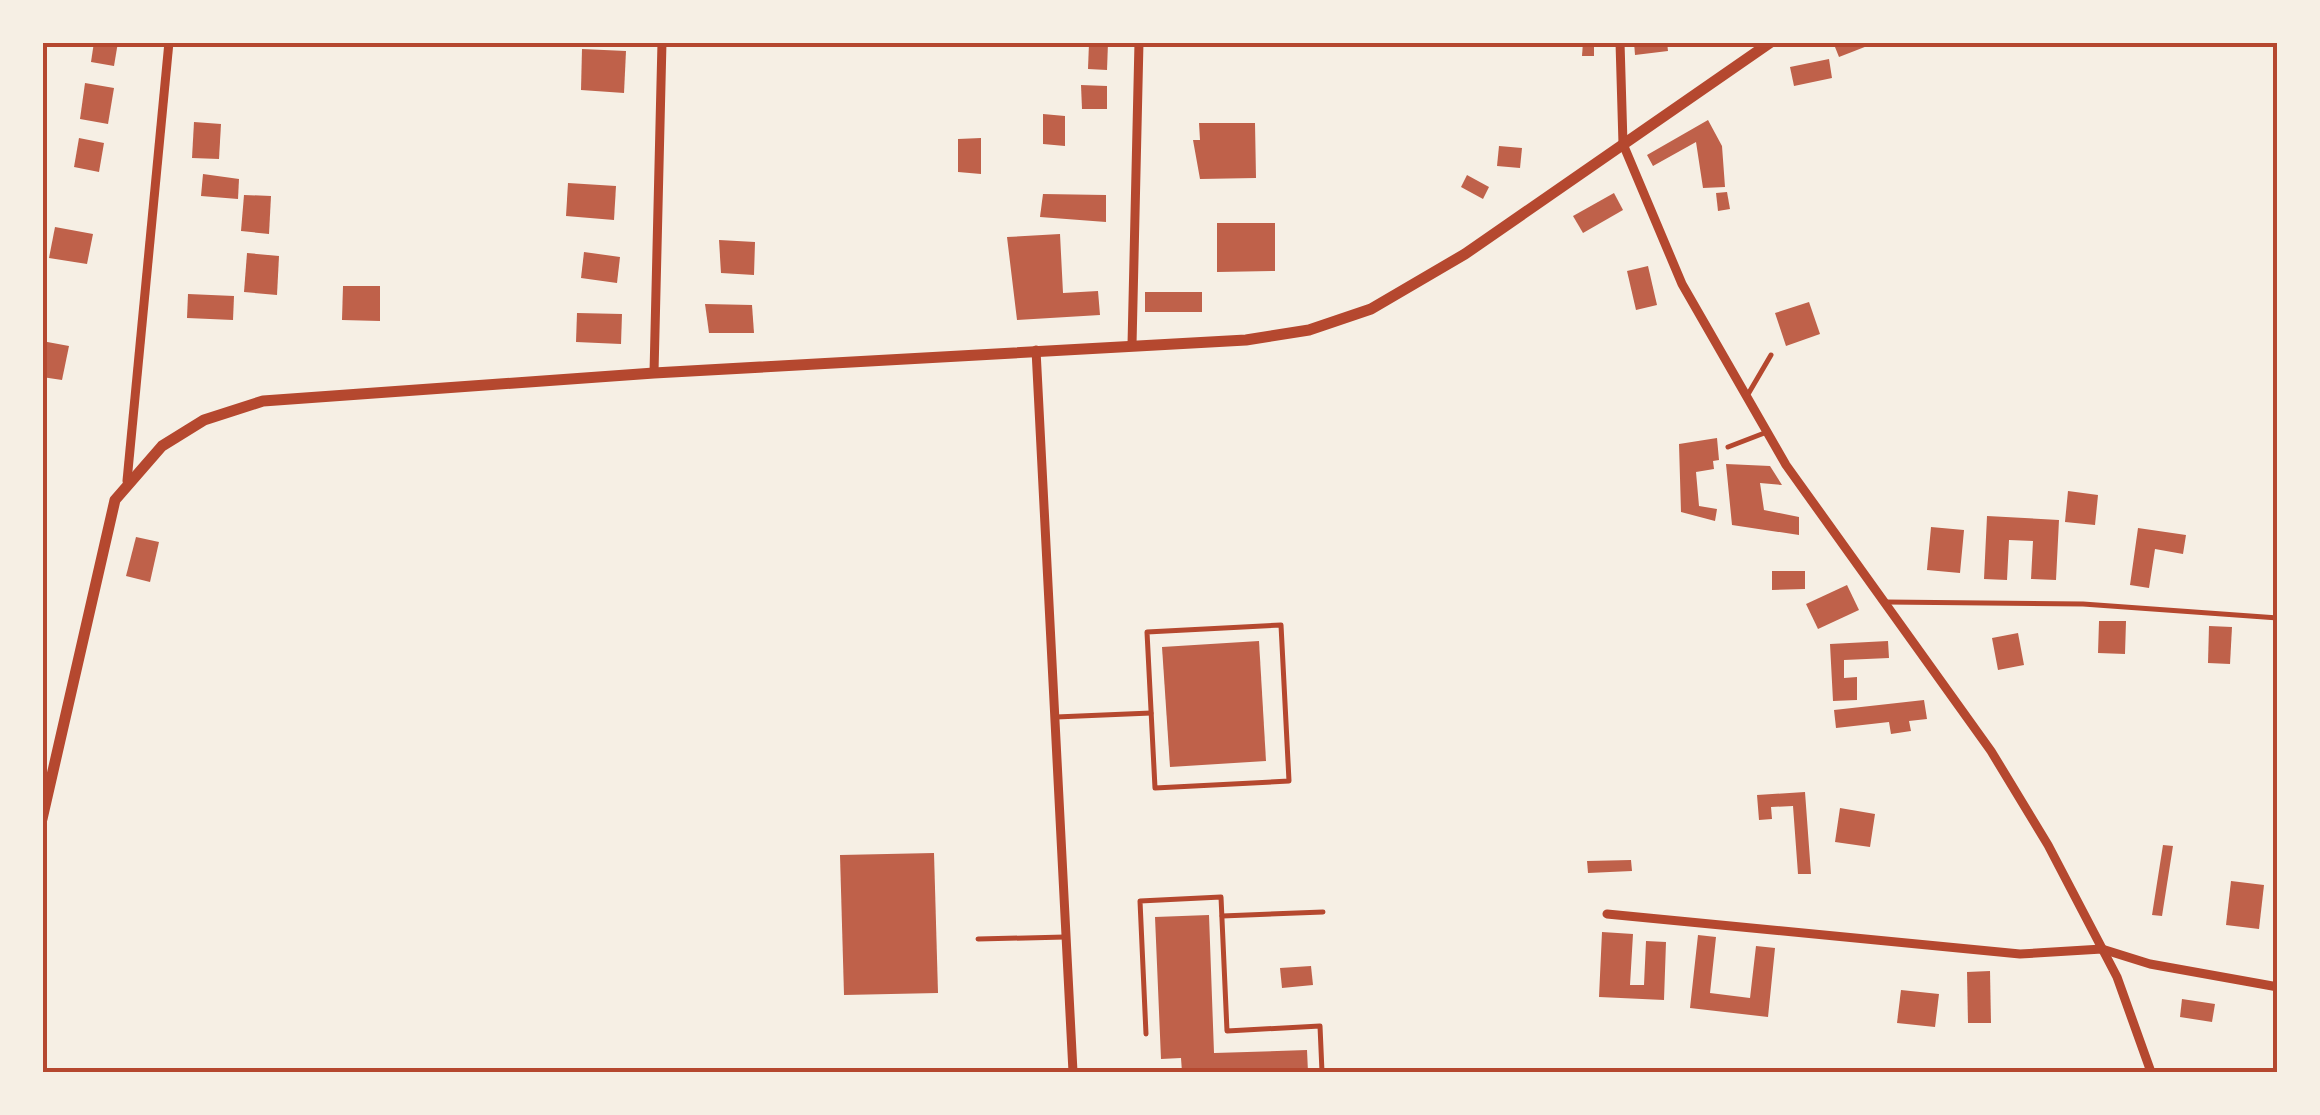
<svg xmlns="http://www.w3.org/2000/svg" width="2320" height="1115" font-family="'Golos Text',sans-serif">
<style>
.building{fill:#bf614a}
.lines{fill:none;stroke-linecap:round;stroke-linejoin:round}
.service{stroke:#b5482f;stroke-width:5}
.minor{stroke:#b5482f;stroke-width:9}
.tertiary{stroke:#b5482f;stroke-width:11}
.neatline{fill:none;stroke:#b5482f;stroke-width:4}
</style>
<rect width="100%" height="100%" fill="#f6efe4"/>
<g class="building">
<path d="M94 42H118L114 66 91 62Z"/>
<path d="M1583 42H1594V56H1582Z"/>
<path d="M1634 42H1667L1668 51 1635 55Z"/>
<path d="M1833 42H1875V43L1839 57Z"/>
<path d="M1089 43H1108L1107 70 1088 69Z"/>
<path d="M582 49 626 51 624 93 581 90Z"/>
<path d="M1829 59 1832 78 1794 86 1790 67Z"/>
<path d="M85 83 114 88 108 124 80 119Z"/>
<path d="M1081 85 1107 86V109H1082Z"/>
<path d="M1043 114 1065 116V146L1043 144Z"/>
<path d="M1708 120 1722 146 1725 187 1703 188 1696 142 1653 166 1647 155Z"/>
<path d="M194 122 221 124 219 159 192 158Z"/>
<path d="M1199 123H1255L1256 178 1200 179 1193 140H1200Z"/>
<path d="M79 138 104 143 99 172 74 167Z"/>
<path d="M981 138V174L958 172V139Z"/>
<path d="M1499 146 1522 148 1520 168 1497 166Z"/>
<path d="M203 174 239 179 238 199 201 196Z"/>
<path d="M1467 175 1489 187 1483 199 1461 187Z"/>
<path d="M568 183 616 186 614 220 566 216Z"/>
<path d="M1727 192 1730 209 1718 211 1716 193Z"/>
<path d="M1614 193 1623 210 1583 233 1573 216Z"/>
<path d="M1043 194 1106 195V222L1040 217Z"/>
<path d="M244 195 271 196 269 234 241 231Z"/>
<path d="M1217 223H1275V271L1217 272Z"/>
<path d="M55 227 93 234 87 264 49 258Z"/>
<path d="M1060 234 1063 293 1098 291 1100 315 1017 320 1007 237Z"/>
<path d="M719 240 755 242 754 275 721 273Z"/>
<path d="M584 252 620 257 617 283 581 278Z"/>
<path d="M247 253 279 256 277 295 244 292Z"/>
<path d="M1648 266 1657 305 1636 310 1627 271Z"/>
<path d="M343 286H380V321L342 320Z"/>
<rect x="1145" y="292" width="57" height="20"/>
<path d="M188 294 234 296 233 320 187 318Z"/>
<path d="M1809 302 1820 334 1786 346 1775 313Z"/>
<path d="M705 304 752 305 754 333H709Z"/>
<path d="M577 313 622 314 621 344 576 342Z"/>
<path d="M42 341 69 346 62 380 42 377Z"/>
<path d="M1717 438 1719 460 1713 461 1714 469 1696 472 1699 506 1717 509 1715 521 1681 512 1679 444Z"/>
<path d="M1726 464 1770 466 1782 485 1760 483 1764 510 1799 517V535L1732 525Z"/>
<path d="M2068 491 2098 495 2095 525 2065 522Z"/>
<path d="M1987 516 2059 520 2056 580 2031 579 2033 541 2009 540 2007 580 1984 579Z"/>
<path d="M1931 527 1964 530 1960 573 1927 570Z"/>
<path d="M2138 528 2186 535 2183 554 2155 549 2149 588 2130 585Z"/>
<path d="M136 537 159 542 150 582 126 576Z"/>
<path d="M1772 571H1805V589L1772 590Z"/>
<path d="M1847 585 1859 610 1818 629 1806 604Z"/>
<path d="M2099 621H2126L2125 654 2098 653Z"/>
<path d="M2209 626 2232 627 2230 664 2208 663Z"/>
<path d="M2018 633 2024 665 1998 670 1992 638Z"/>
<path d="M1259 641 1266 761 1170 767 1162 647Z"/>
<path d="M1888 641 1889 658 1844 660V678L1857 677V700L1833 701 1830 644Z"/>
<path d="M1924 700 1927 719 1909 721 1911 731 1891 734 1889 722 1836 728 1834 710Z"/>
<path d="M1805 792 1811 874H1798L1793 806 1771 807 1772 819 1759 820 1757 795Z"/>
<path d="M1840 808 1875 814 1870 847 1835 842Z"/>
<path d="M2163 845 2173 846 2162 916 2152 915Z"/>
<path d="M934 853 938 993 844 995 840 855Z"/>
<path d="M1631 860 1632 871 1588 873 1587 861Z"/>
<path d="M2231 881 2264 885 2259 929 2226 925Z"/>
<path d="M1209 915 1214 1053 1307 1050 1308 1072H1182L1181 1058 1161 1059 1155 917Z"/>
<path d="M1602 932 1633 934 1630 985H1644L1646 941 1666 942 1664 1000 1599 997Z"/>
<path d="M1698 935 1716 937 1710 993 1750 998 1756 946 1775 948 1768 1017 1690 1008Z"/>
<path d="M1311 966 1313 985 1282 988 1280 968Z"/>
<path d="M1990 971 1991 1023H1968L1967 972Z"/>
<path d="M1901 990 1939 994 1935 1027 1897 1023Z"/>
<path d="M2182 999 2215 1004 2212 1022 2180 1017Z"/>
</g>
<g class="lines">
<g class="service">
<path d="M1747 396 1771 355"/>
<path d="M1728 447 1767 432"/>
<path d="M1886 602 2083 604 2278 618"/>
<path d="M1281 625 1289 781 1155 788 1147 632Z"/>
<path d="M1056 717 1151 713"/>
<path d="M1222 916 1323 912"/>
<path d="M978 939 1065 937"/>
<path d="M1146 1034 1140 901 1221 897 1227 1031 1320 1026 1322 1072"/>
</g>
<g class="minor">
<path d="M1620 42 1623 144 1682 284 1786 465 1991 751 2048 845 2117 977 2151 1072"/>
<path d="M1132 345 1139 42"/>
<path d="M1036 350 1073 1072"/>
<path d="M654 373 662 42"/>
<path d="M127 481 169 42"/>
<path d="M1607 914 2020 954 2102 949 2150 964 2278 987"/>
</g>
<path class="tertiary" d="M42 819 115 500 162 446 204 420 263 401 654 373 1246 340 1309 330 1371 309 1465 254 1771 42"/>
</g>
<rect width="2320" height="1115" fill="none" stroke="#f6efe4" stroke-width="90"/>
<rect x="45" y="45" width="2230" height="1025" class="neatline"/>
</svg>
